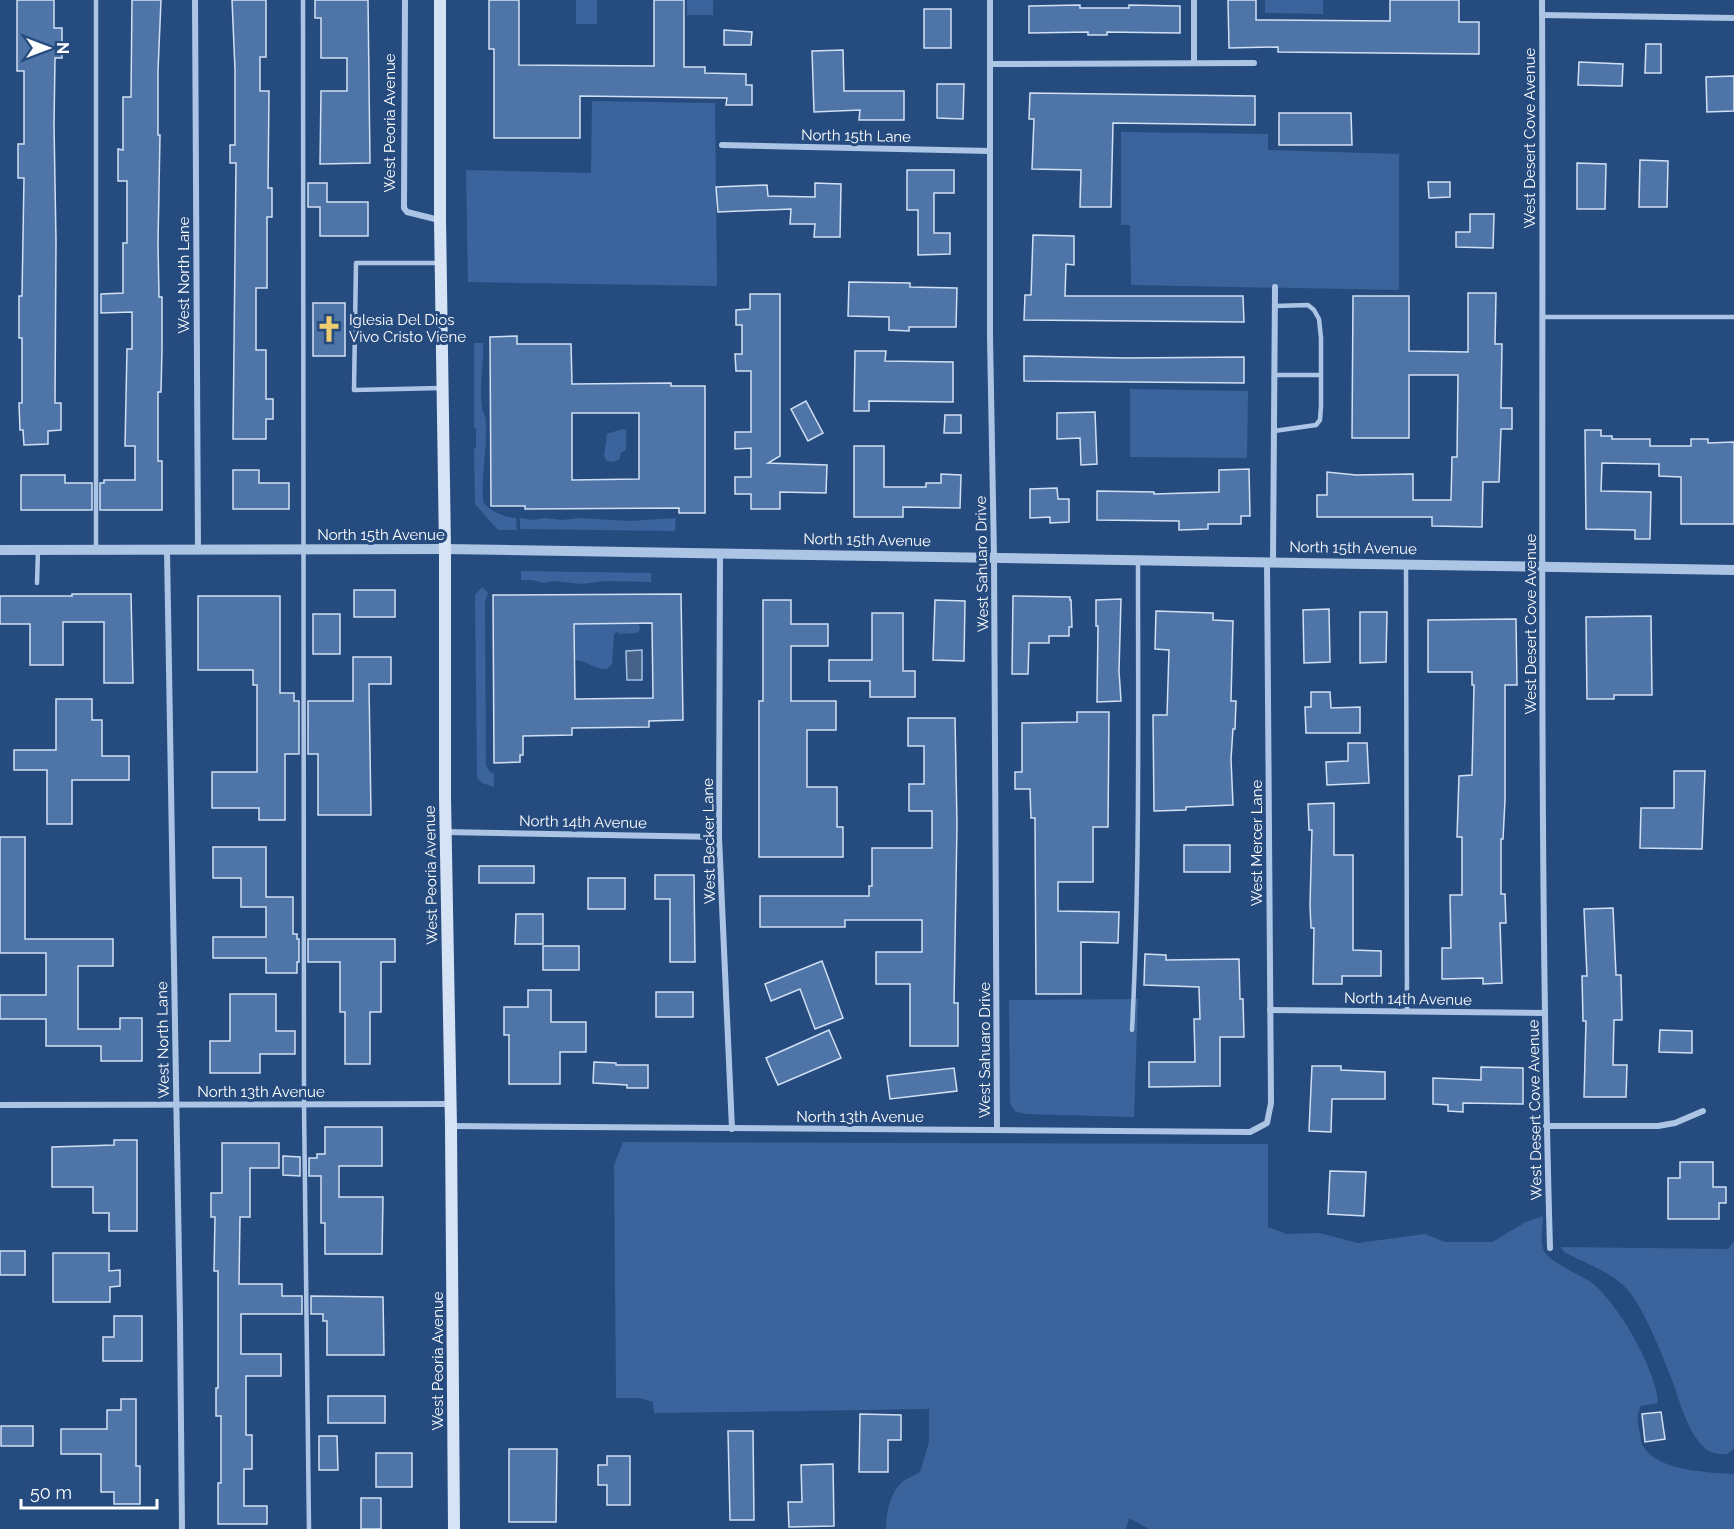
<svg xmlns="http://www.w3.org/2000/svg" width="1734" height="1529" font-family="Raleway,sans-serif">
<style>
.green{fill:#3b649c}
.water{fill:#476287;stroke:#a1c0e6;stroke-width:1.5}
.building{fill:#4f74a7;stroke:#d0e0f4;stroke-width:1.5;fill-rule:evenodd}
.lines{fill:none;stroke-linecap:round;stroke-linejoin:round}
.service{stroke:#adc5e5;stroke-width:4.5}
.minor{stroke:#adc5e5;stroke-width:6}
.tertiary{stroke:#adc5e5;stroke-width:10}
.secondary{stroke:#d6e3f5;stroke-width:12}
.labels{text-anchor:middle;stroke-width:6;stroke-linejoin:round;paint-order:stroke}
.street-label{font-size:15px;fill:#fff;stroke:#264b7f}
.poi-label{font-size:15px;fill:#fff;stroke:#264b7f;text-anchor:start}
</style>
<rect width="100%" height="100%" fill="#264b7f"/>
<g class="green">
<rect x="576" y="0" width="21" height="24"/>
<rect x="687" y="0" width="26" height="15"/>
<path d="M1265 0H1323V14L1265 13Z"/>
<path d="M592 101 715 103 717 286 468 282 466 170 591 173Z"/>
<path d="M1121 132 1268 134V150L1399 154V290L1131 285 1130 225H1121Z"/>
<path d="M474 343H483C484 364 479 386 482 407 482 411 484 412 485 416 487 426 486 442 485 453 484 461 481 497 484 503 489 511 507 518 516 518L517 530H498L475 504 474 448H476V428H474Z"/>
<path d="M1130 389 1248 391 1247 458 1130 457Z"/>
<path d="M622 429 626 430V450L621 453 619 460 611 462 606 460 604 456 607 434Z"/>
<path d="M520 518 533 520 544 518 562 520 580 518 630 521 676 518 675 531 520 529Z"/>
<path d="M521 571 651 573V582L605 581 582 584 554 581 544 583 532 580H521Z"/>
<path d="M482 587 488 593 485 602 486 765 489 771 494 774V787L482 783 477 778 475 595Z"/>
<path d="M639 623 640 630 637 633 620 634 617 632 614 634 612 664 607 669C592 669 589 661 574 660V624Z"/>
<path d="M1138 999 1134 1117 1025 1114 1015 1111 1010 1104 1009 1000Z"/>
<path d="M623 1142 1268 1144V1227L1287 1234 1319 1233 1358 1243 1425 1234 1445 1242H1492L1526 1222 1543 1216C1543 1225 1540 1240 1543 1249 1548 1263 1581 1274 1592 1283 1618 1303 1657 1371 1658 1403L1641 1406C1636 1416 1637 1422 1640 1433 1640 1437 1641 1443 1643 1446 1658 1472 1708 1472 1734 1474V1529H1149L1129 1518 1126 1529H886C886 1513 890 1493 902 1482 907 1478 915 1475 920 1472L929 1442V1409L654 1413 653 1402 640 1398H616L614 1165Z"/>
<path d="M1734 1241V1449L1727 1454C1720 1454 1712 1454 1706 1449 1690 1436 1681 1407 1675 1388 1665 1362 1645 1309 1627 1289 1610 1271 1585 1263 1564 1252L1561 1247 1728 1249Z"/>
</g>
<path class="water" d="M642 650V680H627L626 651Z"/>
<g class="building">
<path d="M17 0H54V28H62V58H55L54 125 56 241 55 403H61V430L48 431V444L24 445 23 430H20L19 403H22V338H19V296H22L24 178H18V144H24V71H17Z"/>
<path d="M132 0H161L158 71V135H160L158 243 159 297H162V349L161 392H158V461H162V510H100V483H104V480H135V446H125L127 349H132V312L101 313V294L123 293V243H127V181H118V149L123 150V97H131Z"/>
<path d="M232 0H266V57H260V91H269L268 188H272V217H267V288H256V350H266V399H273V419H266V439H233L236 163H230V145H235V70Z"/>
<path d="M315 0H368L370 163 320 164 321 91H347V58H321V18H315Z"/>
<path d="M489 0H519V65L654 66V0H684V67H705V73L746 74V85H752V105H726L727 98 580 96V138H494V49H489Z"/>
<path d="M1228 0H1256V20L1390 21V0H1459V22H1479V54L1278 52V47L1229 48Z"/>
<path d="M1080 5V8H1129V5L1180 6V33L1107 32V35H1088V32L1029 33V6Z"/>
<rect x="924" y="9" width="27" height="39"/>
<path d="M724 30 752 32 751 45H724Z"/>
<path d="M1646 44H1661V73H1645Z"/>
<path d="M843 50 844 91H904V120H859L860 110 814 112 812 51Z"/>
<path d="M1579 62 1623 64 1622 86 1578 85Z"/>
<path d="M1734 76V111L1707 112 1706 77Z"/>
<path d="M937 84H964L963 119 937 118Z"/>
<path d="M1030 93 1255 96V125L1113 123 1111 207H1080L1081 170 1032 169 1034 119H1029Z"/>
<path d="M1279 113H1351L1352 145H1279Z"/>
<path d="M1640 160 1668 161 1667 207H1639Z"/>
<path d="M1577 163 1606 164 1605 209H1577Z"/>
<path d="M907 170H954V193H934V233H950V254L918 255V210H907Z"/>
<path d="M1428 182H1450V197L1429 198Z"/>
<path d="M308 183H327V202H368V236H320V207H308Z"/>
<path d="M815 183 841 184 840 237H814L815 224H790L791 209 718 212 716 187 767 185 768 196 815 197Z"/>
<path d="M1470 214H1494L1493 248 1456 247V232H1470Z"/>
<path d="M1033 235 1074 236V265L1066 264 1065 296H1243L1244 322 1024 320 1025 295H1031Z"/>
<path d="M849 282 910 283V287L957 288 956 327H909V331L889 330V317L848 316Z"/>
<path d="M1468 293H1496L1495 344H1502L1501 408H1512V429H1501L1499 482H1483L1482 527 1432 526V517H1317V495H1327V472L1356 475 1413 474V500H1451L1452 457H1457L1458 375H1409V438H1352L1353 296H1409V351L1468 352Z"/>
<path d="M750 294H780V456L768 463 827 465 826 493 780 492V509H751V494H735V477H751V448L735 449V432H751V371H736L735 354H742V325H736V310L750 309Z"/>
<rect x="313" y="303" width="32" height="53"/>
<path d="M517 336V344H571L572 384 671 383V386H705V513H679V508L525 509V506H491L490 337ZM572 413H639V479L572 480Z"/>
<path d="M855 351H886L885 361 953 362V402L869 401V411H854Z"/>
<path d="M1024 356 1126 358 1244 357V383L1024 381Z"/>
<path d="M806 401 823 433 808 441 791 409Z"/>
<path d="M1095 412 1097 464 1081 465 1080 438 1057 439V413Z"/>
<path d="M945 415H961V433H944Z"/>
<path d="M1585 430H1601V436H1612V439H1650V446H1691V439H1708V443L1734 442V524H1681V477L1659 476V464L1602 463 1601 491 1651 492 1650 539H1635V530L1586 529Z"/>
<path d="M854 446H884V487H926V483H941V474L961 475 960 508 903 507V517H854Z"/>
<path d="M1249 469 1250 516H1241V524H1208V529L1179 530V521L1097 520V491L1154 492V494L1219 492V470Z"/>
<path d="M233 470H259V483H289V509H233Z"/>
<path d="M21 475H65V483H92V510H21Z"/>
<path d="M1057 488 1058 499H1069V522L1050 523V517L1030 518V489Z"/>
<rect x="354" y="590" width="41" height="27"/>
<path d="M72 594H131L133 683H104V622H63V665H30V624H0V596H72Z"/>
<path d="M681 594 683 720 649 721V727L572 728V735L523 736V755H520V762L494 763 493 595ZM652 623 653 698 575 699 574 624Z"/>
<path d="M198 596H280V693H294V701H299V754H285V820H259V808H212V772H257V685H253V670H198Z"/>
<path d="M1013 596 1070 597V600H1071L1072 627H1069V636H1049V643H1029L1028 674H1012Z"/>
<path d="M1121 599 1119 671 1121 701 1097 702 1098 626H1096V600Z"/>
<path d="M763 600H791V624H828V646H791V701H836V730H807V787H837V827H843V857H759V701H763Z"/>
<path d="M935 600 965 601 964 661 933 660Z"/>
<path d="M1329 609 1330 662 1304 663 1303 610Z"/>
<path d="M1156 611 1213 613V620L1233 621 1231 701H1236L1235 729H1233L1231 759 1233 805 1186 807V810L1154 811 1153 715H1167L1169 650 1155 649Z"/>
<path d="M1360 612H1387L1386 662 1360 663Z"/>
<path d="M872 613H903V671H915V697H870V681H829V660H872Z"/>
<rect x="313" y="614" width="27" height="40"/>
<path d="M1651 616 1652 695H1614V699H1587L1586 617Z"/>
<path d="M1516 619 1517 685H1505V800L1503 839H1501V894H1505L1506 923H1500L1502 983 1483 984V978L1442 979V948H1451L1450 895H1462V837H1457L1459 776 1472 775 1474 685H1472V672H1428V620Z"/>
<path d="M353 657H391V684H369L371 815H318V754H308V701H353Z"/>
<path d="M1311 692H1330L1331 708 1360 707V733H1306L1305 707H1311Z"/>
<path d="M56 699H92V720H102V756H129V780H72V824H47V770H14V750H56Z"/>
<path d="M1077 712H1109L1108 827H1093V882H1058V911L1119 912 1118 943 1081 942V994H1036L1035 818H1031L1030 789H1015V772H1022V723L1077 722Z"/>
<path d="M908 718H955L957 824 954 1003H958V1046H910V984H876V952H922V920H845V927H760V896H869V886H872V848H932V811H909V784H924V746H908Z"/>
<path d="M1348 743H1367L1369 783 1327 785 1326 762 1348 761Z"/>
<path d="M1674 771H1705L1702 849 1640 848 1641 808H1674Z"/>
<path d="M1334 803V855H1353V950L1381 951V976H1342V984H1313L1314 928H1311L1310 905 1312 830H1309L1308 804Z"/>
<path d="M0 837H25V939H113V966H78V1029H120V1018H142V1061H101V1046H46V1019H0V995H46V953H0Z"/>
<rect x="1184" y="845" width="46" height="27"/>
<path d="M213 847H266V897H293V934H297V939H299V962H297V973H266V958H213V937H266V907H241V878H213Z"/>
<rect x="479" y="866" width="55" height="17"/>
<path d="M655 875H694L695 962H670V899H655Z"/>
<rect x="588" y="878" width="37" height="31"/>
<path d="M1613 908 1616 975H1621L1622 1020H1614L1613 1065H1627L1626 1097H1584L1586 1021H1583L1582 976H1587L1584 909Z"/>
<path d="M516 914H543V944H515Z"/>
<path d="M308 939H395V962H381V1012H370V1064H345V1012H340V962H308Z"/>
<rect x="543" y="946" width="36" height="24"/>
<path d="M1145 954 1166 955V960L1239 959 1240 999H1243L1244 1037H1220V1086L1149 1087V1062H1195L1194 1019H1200L1199 987 1144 985Z"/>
<path d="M822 961 843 1018 815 1029 800 989 771 1001 765 984Z"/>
<path d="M528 990H551V1022H586V1052H560V1084H509V1035H504V1007H528Z"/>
<rect x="656" y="992" width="37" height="25"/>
<path d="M230 994H276V1031H295V1054H260V1073H210V1041H230Z"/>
<path d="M829 1030 841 1058 778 1085 766 1058Z"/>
<path d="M1660 1030 1692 1031V1053L1659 1052Z"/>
<path d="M594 1062 616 1063V1065H648V1088H627V1085L593 1083Z"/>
<path d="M1312 1066H1341V1070L1385 1072V1099H1332L1331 1132 1309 1131Z"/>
<path d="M1481 1067 1523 1068V1104L1463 1103V1112L1448 1111V1105L1433 1104V1078L1481 1080Z"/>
<path d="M954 1068 957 1091 890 1099 887 1076Z"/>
<path d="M325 1127H382V1166H339V1197H383L382 1254H325V1223H321V1176H309V1158H317V1154H325Z"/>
<path d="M114 1140H137V1231H109V1213H93V1187H52V1147L114 1145Z"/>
<path d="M222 1143H279V1168H250V1217H240L239 1284H282V1296H302V1314H241V1354H281V1376H246V1435H252V1469H244V1506H267V1524H218V1483H221V1416H216V1388H218V1271H214L215 1217H211V1193H222Z"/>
<path d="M283 1156 300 1157V1176L283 1175Z"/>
<path d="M1680 1162H1713V1187H1726V1203H1719V1219H1668V1178H1680Z"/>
<path d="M1330 1171 1366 1172 1364 1216 1328 1214Z"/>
<rect x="0" y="1251" width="25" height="24"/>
<path d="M53 1253H109V1271L120 1270V1286L110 1287V1302H53Z"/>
<path d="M311 1296 383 1297 384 1355H327V1321H323V1314H311Z"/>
<path d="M114 1316H142V1361H103V1337H114Z"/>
<rect x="328" y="1396" width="57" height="27"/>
<path d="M121 1399H136V1466H140V1504H114V1492H101V1454H61V1429H107V1410H121Z"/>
<path d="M1661 1412 1665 1439 1645 1442 1642 1414Z"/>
<path d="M860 1414 901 1415V1440H888V1472H859Z"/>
<rect x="1" y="1426" width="32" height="20"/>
<path d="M728 1431H753L754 1520H730Z"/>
<path d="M319 1436H337L338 1470H319Z"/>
<path d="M509 1449H557L556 1522H509Z"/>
<rect x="376" y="1453" width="36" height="34"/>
<path d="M607 1456H630V1505H607V1485H598V1465H607Z"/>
<path d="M833 1464 834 1526 789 1527 788 1502H802L801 1465Z"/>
<rect x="361" y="1498" width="20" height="31"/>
</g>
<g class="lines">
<g class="service">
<path d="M96 0V550"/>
<path d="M303 0 304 1104 309 1529"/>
<path d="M438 263H356L354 390 442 388"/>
<path d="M1543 317H1734"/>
<path d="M1274 375H1321"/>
<path d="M1274 431 1316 425 1320 420 1321 406V338L1319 319 1314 310 1308 305 1275 306"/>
<path d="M1406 564 1407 1011"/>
<path d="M37 583 38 550"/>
<path d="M1132 1030C1140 874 1138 718 1138 562"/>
</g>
<g class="minor">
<path d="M195 0 198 550"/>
<path d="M405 0 404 208 407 212 439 220"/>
<path d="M990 0V336L994 557 997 1129"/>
<path d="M1194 0V63"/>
<path d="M1542 0C1544 416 1538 832 1550 1248"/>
<path d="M1542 15 1734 18"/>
<path d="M990 64 1254 63"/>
<path d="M722 145 990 151"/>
<path d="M167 550 180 1320 182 1529"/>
<path d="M720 553 719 837 732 1129"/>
<path d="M1273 562 1275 287"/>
<path d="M445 832 719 837"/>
<path d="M1270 1010 1545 1013"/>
<path d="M0 1105 450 1104"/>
<path d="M451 1126 1250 1132 1267 1123 1271 1103 1267 562"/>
<path d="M1546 1126H1658L1675 1123 1703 1111"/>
</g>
<path class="tertiary" d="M0 550 445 549 1734 570"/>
<path class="secondary" d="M440 0V220L445 549V798L451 1126 454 1529"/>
</g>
<defs>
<symbol id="church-bare" viewBox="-9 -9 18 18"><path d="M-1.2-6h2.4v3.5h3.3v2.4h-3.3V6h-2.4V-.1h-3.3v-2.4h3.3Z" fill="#eecd72" stroke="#264b7f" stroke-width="2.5" paint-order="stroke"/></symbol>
</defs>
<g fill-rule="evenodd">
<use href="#church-bare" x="310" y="310" width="38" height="38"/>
</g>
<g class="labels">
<g class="street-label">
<text transform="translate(390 123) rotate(-90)" y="5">West Peoria Avenue</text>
<text transform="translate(856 136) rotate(1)" y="5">North 15th Lane</text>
<text transform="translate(1530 138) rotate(-90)" y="5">West Desert Cove Avenue</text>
<text transform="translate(184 275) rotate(-90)" y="5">West North Lane</text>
<text x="381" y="540">North 15th Avenue</text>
<text transform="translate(867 540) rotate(1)" y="5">North 15th Avenue</text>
<text transform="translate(1353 548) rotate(1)" y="5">North 15th Avenue</text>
<text transform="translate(982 564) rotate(-91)" y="5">West Sahuaro Drive</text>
<text transform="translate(1531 624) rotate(-90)" y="5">West Desert Cove Avenue</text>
<text transform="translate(583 822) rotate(1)" y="5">North 14th Avenue</text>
<text transform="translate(709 841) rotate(-91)" y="5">West Becker Lane</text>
<text transform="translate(1257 843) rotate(-90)" y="5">West Mercer Lane</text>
<text transform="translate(431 875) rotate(-91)" y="5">West Peoria Avenue</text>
<text transform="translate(1408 999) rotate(1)" y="5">North 14th Avenue</text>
<text transform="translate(163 1040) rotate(-91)" y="5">West North Lane</text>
<text transform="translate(985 1050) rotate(-90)" y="5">West Sahuaro Drive</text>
<text x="261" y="1097">North 13th Avenue</text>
<text transform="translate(1535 1110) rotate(-91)" y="5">West Desert Cove Avenue</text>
<text x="860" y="1122">North 13th Avenue</text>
<text transform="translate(438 1361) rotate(-90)" y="5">West Peoria Avenue</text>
</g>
<g class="poi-label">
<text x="349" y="325">Iglesia Del Dios<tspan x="349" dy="17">Vivo Cristo Viene</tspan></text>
</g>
</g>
<g transform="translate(48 48) rotate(90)" stroke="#264b7f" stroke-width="4.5" paint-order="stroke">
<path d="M0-4.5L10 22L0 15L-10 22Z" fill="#ffffff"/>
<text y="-9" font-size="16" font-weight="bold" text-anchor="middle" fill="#ffffff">N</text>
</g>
<path d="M21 1499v9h136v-9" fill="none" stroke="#ffffff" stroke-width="3"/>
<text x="30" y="1499" font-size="18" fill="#ffffff" stroke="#264b7f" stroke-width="4.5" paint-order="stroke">50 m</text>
</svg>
